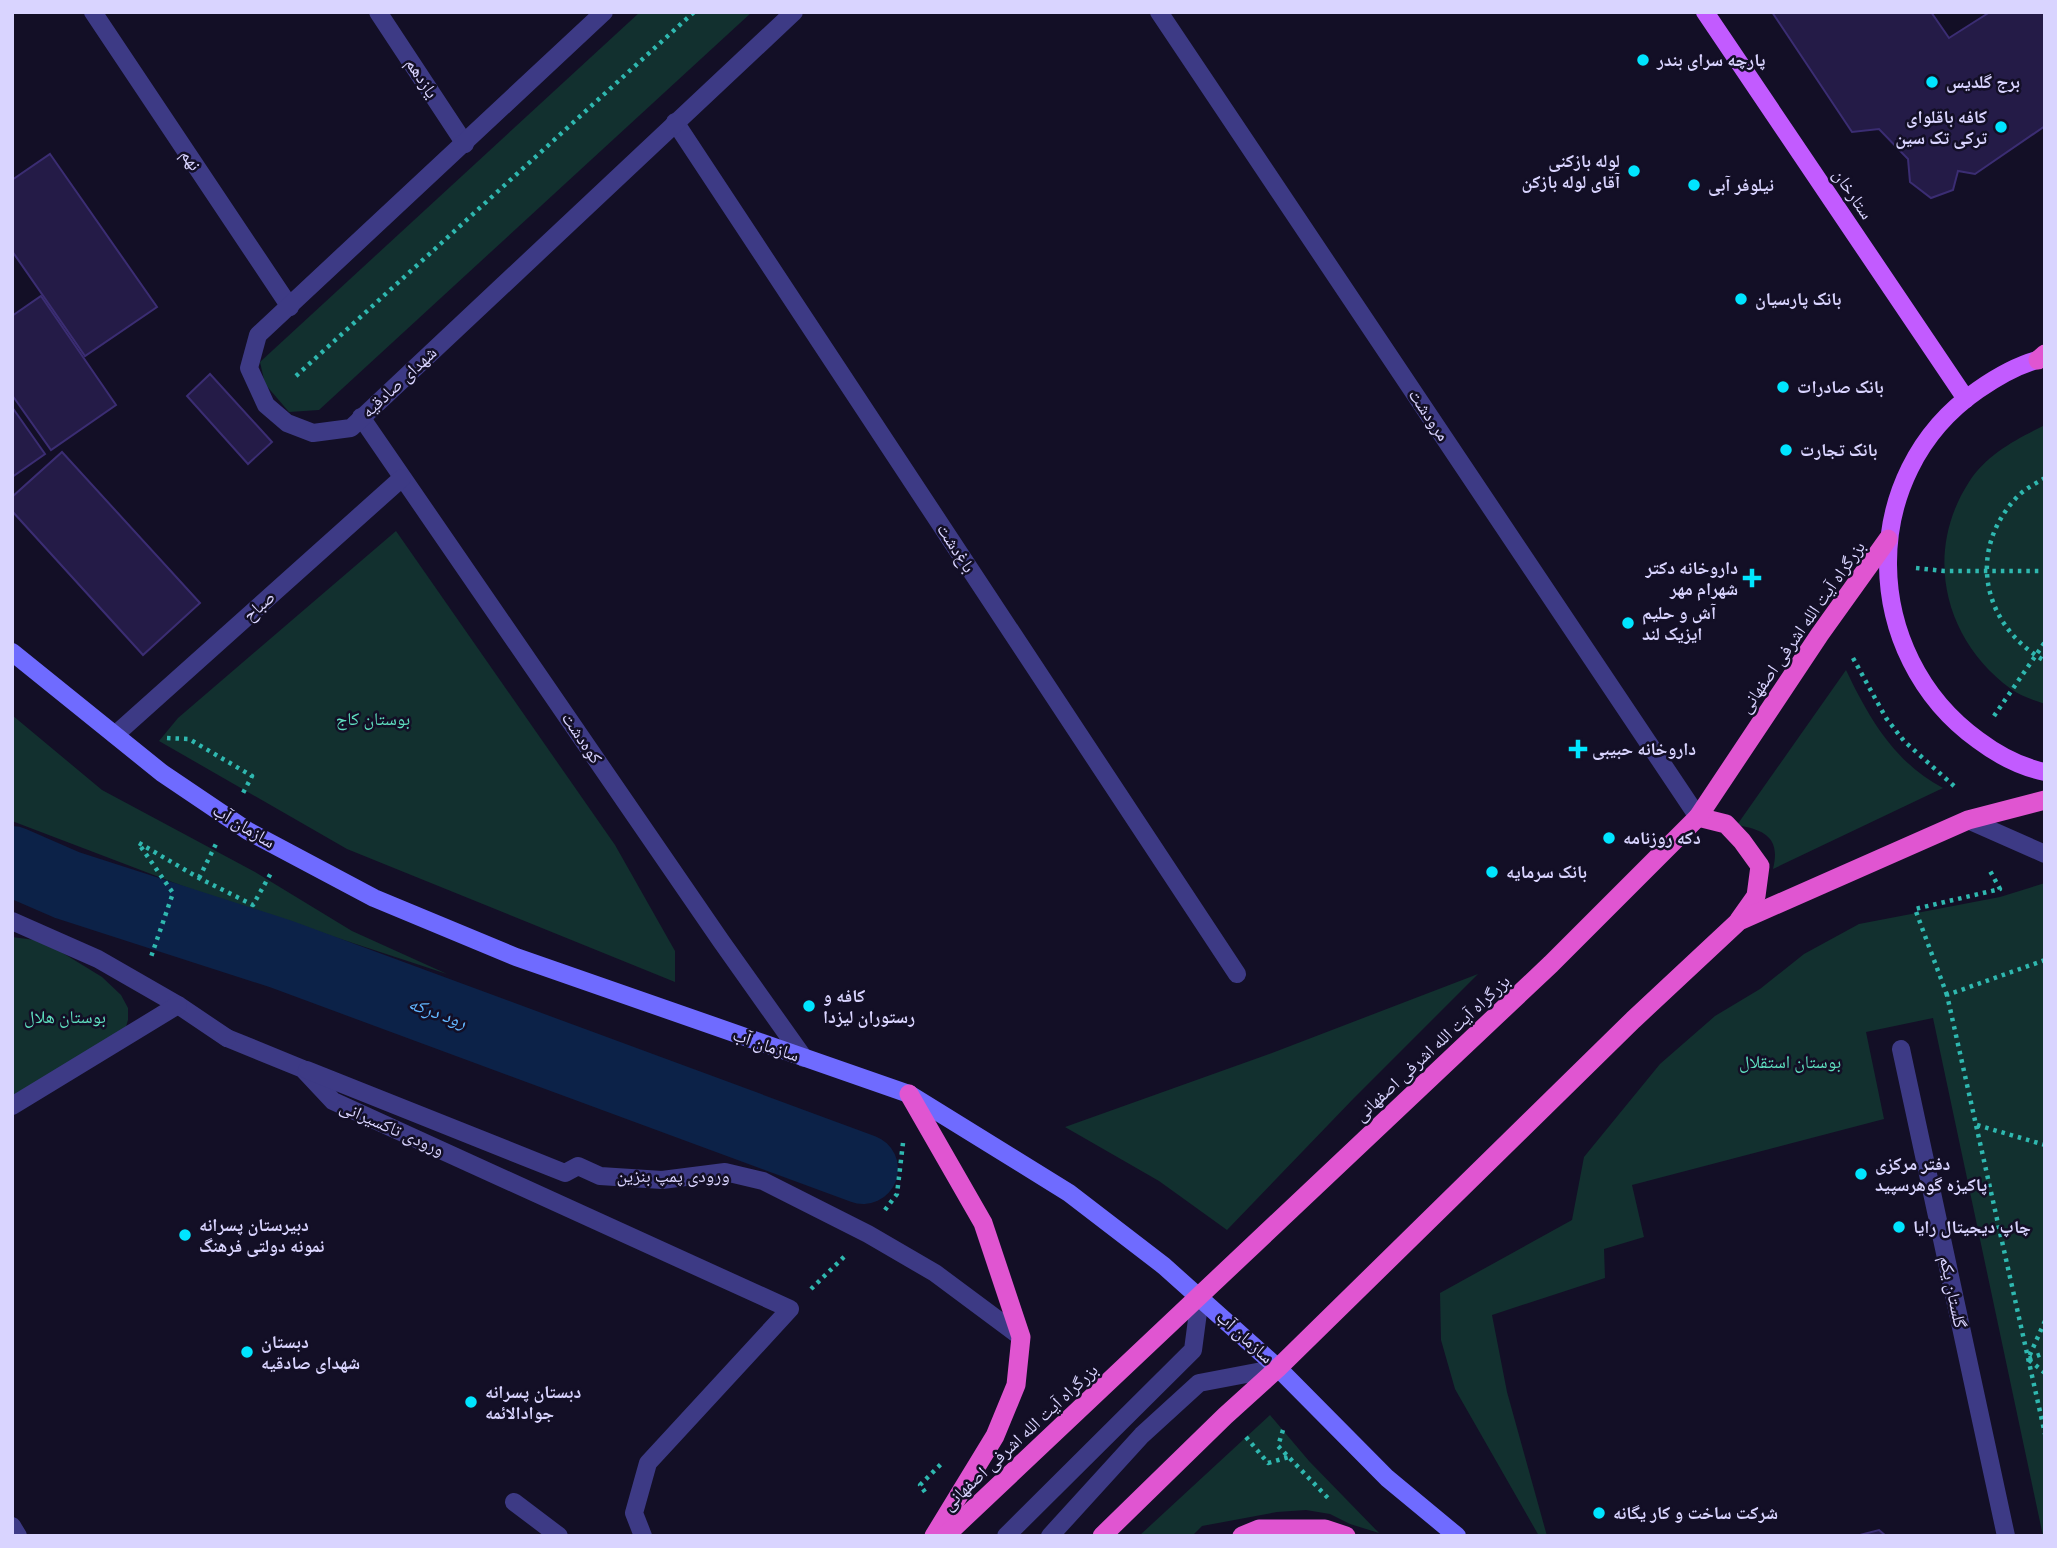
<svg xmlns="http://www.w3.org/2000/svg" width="2057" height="1548" font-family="'Roboto Condensed','Noto Naskh Arabic',sans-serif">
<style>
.green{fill:#12302f}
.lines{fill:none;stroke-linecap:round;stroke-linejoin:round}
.river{stroke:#0c2248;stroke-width:70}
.building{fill:#241b47;stroke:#3b2d73;stroke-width:2}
.path{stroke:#2fb8b0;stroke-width:4.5;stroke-dasharray:3.5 5;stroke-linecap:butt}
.service{stroke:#3d3a85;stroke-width:18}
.minor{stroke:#3d3a85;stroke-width:18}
.tertiary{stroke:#3d3a85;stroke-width:18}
.secondary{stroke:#6f6bff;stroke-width:18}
.primary{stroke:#c25bff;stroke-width:18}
.trunk{stroke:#e055d1;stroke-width:19}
.poi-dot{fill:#00e5ff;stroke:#130f26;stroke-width:2.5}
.labels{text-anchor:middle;stroke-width:5;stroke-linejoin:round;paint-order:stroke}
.poi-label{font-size:18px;font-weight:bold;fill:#d9d4ff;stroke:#130f26;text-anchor:start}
.street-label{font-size:18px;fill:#d9d4ff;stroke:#130f26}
.park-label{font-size:18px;fill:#5fe0c0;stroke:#130f26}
.water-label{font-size:19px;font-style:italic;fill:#62b6ff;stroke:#130f26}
</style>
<rect width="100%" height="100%" fill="#130f26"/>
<g class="green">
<path d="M640 12H752L319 410 289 412 265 384 260 362Z"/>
<path d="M2045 425V704C2034 700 2020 696 2011 689 1944 640 1923 553 1969 482 1987 454 2017 439 2045 425Z"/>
<path d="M396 531 615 845 675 951V982L347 849 159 741 178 718Z"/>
<path d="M1846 670C1869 718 1894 762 1943 788L1773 869C1781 837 1764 830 1737 825Z"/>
<path d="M12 715 102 790 255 872 352 931 447 974 201 893 12 821Z"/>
<path d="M2045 883V1536H2043L1933 1018 1866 1032 1884 1119 1632 1185 1644 1237 1604 1249 1605 1278 1492 1315 1507 1392 1547 1536H1539L1455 1389 1441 1340 1440 1293 1572 1220 1584 1157 1660 1064 1715 1016 1760 989 1804 954 1859 924 2000 897Z"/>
<path d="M12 937 35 940 53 947 102 977 121 995 128 1008V1020L121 1043 12 1114Z"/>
<path d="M1478 974 1354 1098 1227 1230 1159 1181 1065 1127 1272 1053Z"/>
<path d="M1270 1415 1309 1461 1379 1533 1350 1524 1330 1514 1306 1510 1277 1512 1202 1526 1192 1536H1139Z"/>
</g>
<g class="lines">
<path class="river" d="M12 861 67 885 281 954 863 1169"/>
</g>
<g class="building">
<path d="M1772 12H1931L1949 38 1990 12H2045V126L1975 174 1958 171 1953 190 1931 198 1910 182 1908 159 1879 129 1852 132Z"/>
<path d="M50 154 157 307 85 356 12 251V180Z"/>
<path d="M41 296 116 405 51 450 12 395V316Z"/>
<path d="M210 374 272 442 248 464 187 396Z"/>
<path d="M12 407 45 454 12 477Z"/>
<path d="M62 452 200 603 143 655 12 511V497Z"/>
<path d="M1879 1530 1886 1536H1856Z"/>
</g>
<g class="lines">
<g class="path">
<path d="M296 376 694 12"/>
<path d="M2045 478C2036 483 2025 489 2018 496 1966 550 1982 625 2045 661"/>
<path d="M1916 568 1944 571H2045"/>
<path d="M1853 658 1886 718 1904 741 1954 786"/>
<path d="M1994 716 2045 642"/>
<path d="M167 738 189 739 252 776 243 793"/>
<path d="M139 843 199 878 253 905 271 873"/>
<path d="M141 847 173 893 151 957"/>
<path d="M199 878 216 844"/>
<path d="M2045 960 1947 995 2045 1434"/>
<path d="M1947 995 1915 909 2000 889 1989 869"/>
<path d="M1977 1125 2045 1145"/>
<path d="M885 1210 897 1194 903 1143"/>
<path d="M811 1289 847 1254"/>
<path d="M2045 1321 2028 1359 2045 1353"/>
<path d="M2029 1360 2045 1373"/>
<path d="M1283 1430 1278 1446 1328 1498"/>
<path d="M1246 1437 1268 1463 1289 1457"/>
<path d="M925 1492 920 1485 942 1463"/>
</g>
<g class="service">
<path d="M1968 820 2045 854"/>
<path d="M227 1038 303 1069 333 1101 790 1309 648 1463 634 1513 643 1536"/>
<path d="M307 1070 565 1173 578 1166 600 1176 662 1180 725 1172 763 1181 868 1234 935 1273 1021 1337"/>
<path d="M514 1502 559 1536"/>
<path d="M1006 1536 1193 1350 1200 1297"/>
<path d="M1050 1536 1142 1435 1199 1383 1278 1368"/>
</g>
<g class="minor">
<path d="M93 12 290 307"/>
<path d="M378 12 465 144"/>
<path d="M1159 12 1698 817"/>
<path d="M675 122 1237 974"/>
<path d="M361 417 721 941 804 1058"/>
<path d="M115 735 402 478"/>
<path d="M12 921 98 959 178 1005 227 1038"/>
<path d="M1901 1049 2006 1536"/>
<path d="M12 1106 178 1005"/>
</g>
<g class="tertiary">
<path d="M604 12 258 335 249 368 266 405 287 423 313 433 351 428 794 12"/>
<path d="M12 1526 18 1536"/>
</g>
<path class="secondary" d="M12 652 162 773 248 831 374 898 516 957 909 1094 1069 1193 1164 1266 1278 1368 1387 1478 1457 1536"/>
<g class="primary">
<path d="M1705 12 1966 399"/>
<path d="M2045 358C2020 363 1998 376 1978 390 1856 474 1860 655 1978 740 1998 755 2021 767 2045 772"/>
</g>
<g class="trunk">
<path d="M2038 360 2045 354"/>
<path d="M1698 817 1726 824 1742 841 1760 866 1756 896 1739 920"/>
<path d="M909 1094 983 1223 1021 1337 1016 1385 995 1436 934 1536"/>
<path d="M945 1536 1551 964 1698 817 1820 634 1888 539"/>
<path d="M1102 1536 1225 1416 1278 1368 1633 1020 1739 921 1968 820 2045 800"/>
<path d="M1242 1536 1259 1529H1325L1346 1536"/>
</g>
</g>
<g class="poi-dot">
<circle cx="1643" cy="60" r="7"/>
<circle cx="1932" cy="82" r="7"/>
<circle cx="2001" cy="127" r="7"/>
<circle cx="1634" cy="171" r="7"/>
<circle cx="1694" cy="185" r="7"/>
<circle cx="1741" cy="299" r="7"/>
<circle cx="1783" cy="387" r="7"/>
<circle cx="1786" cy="450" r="7"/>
<path d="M1748.5 567.5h7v7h7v7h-7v7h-7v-7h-7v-7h7z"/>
<circle cx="1628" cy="623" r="7"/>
<path d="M1574.5 738.5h7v7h7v7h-7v7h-7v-7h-7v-7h7z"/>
<circle cx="1609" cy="838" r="7"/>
<circle cx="1492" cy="872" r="7"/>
<circle cx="809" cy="1006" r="7"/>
<circle cx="1861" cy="1174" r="7"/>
<circle cx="1899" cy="1227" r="7"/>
<circle cx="185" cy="1235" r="7"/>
<circle cx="247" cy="1352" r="7"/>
<circle cx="471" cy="1402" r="7"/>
<circle cx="1599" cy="1513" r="7"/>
</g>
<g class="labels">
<g class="poi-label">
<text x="1657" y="66">پارچه سرای بندر</text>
<text x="1946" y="88">برج گلدیس</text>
<text x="1987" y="123" text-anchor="end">کافه باقلوای<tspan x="1987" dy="21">ترکی تک سین</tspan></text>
<text x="1620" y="167" text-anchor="end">لوله بازکنی<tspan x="1620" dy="21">آقای لوله بازکن</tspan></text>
<text x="1708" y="191">نیلوفر آبى</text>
<text x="1755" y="305">بانک پارسیان</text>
<text x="1797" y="393">بانک صادرات</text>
<text x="1800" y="456">بانک تجارت</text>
<text x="1738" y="574" text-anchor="end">داروخانه دکتر<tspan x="1738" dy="21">شهرام مهر</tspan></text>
<text x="1642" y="619">آش و حلیم<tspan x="1642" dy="21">ایزیک لند</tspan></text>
<text x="1592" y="755">داروخانه حبیبی</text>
<text x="1623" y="844">دکه روزنامه</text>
<text x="1506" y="878">بانک سرمایه</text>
<text x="823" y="1002">کافه و<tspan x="823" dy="21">رستوران لیزدا</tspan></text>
<text x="1875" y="1170">دفتر مرکزی<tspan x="1875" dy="21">پاکیزه گوهرسپید</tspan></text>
<text x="199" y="1231">دبيرستان پسرانه<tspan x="199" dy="21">نمونه دولتی فرهنگ</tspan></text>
<text x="1913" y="1233">چاپ دیجیتال رایا</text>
<text x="261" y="1348">دبستان<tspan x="261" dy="21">شهدای صادقیه</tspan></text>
<text x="485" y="1398">دبستان پسرانه<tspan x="485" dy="21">جوادالائمه</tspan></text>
<text x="1613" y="1519">شرکت ساخت و کار یگانه</text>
</g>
<g class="street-label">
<text transform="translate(422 78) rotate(57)" y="6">یازدهم</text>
<text transform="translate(191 160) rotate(56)" y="6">نهم</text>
<text transform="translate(1853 194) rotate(56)" y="6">ستارخان</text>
<text transform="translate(399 382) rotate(-43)" y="6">شهدای صادقیه</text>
<text transform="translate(1429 415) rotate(56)" y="6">مرودشت</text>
<text transform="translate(956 548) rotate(57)" y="6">باغ‌دشت</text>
<text transform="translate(259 606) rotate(-42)" y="6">صباح</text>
<text transform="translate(1802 627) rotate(-55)" y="6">بزرگراه آیت الله اشرفی اصفهانی</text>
<text transform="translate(582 738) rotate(56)" y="6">کوه‌دشت</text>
<text transform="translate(244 826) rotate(31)" y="6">سازمان آب</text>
<text transform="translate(766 1045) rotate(19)" y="6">سازمان آب</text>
<text transform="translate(1432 1048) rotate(-43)" y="6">بزرگراه آیت الله اشرفی اصفهانی</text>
<text transform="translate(392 1128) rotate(24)" y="6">ورودی تاکسیرانی</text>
<text x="673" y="1182">ورودی پمپ بنزین</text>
<text transform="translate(1953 1292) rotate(78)" y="6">گلستان یکم</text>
<text transform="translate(1245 1337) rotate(42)" y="6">سازمان آب</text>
<text transform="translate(1020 1437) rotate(-43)" y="6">بزرگراه آیت الله اشرفی اصفهانی</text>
</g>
<g class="park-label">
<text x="373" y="725">بوستان کاج</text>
<text x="65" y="1023">بوستان هلال</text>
<text x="1790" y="1068">بوستان استقلال</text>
</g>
<g class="water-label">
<text transform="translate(438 1012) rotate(20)" y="7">رود درکه</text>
</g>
</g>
<rect width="2057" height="1548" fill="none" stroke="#d9d4ff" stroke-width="28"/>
</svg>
